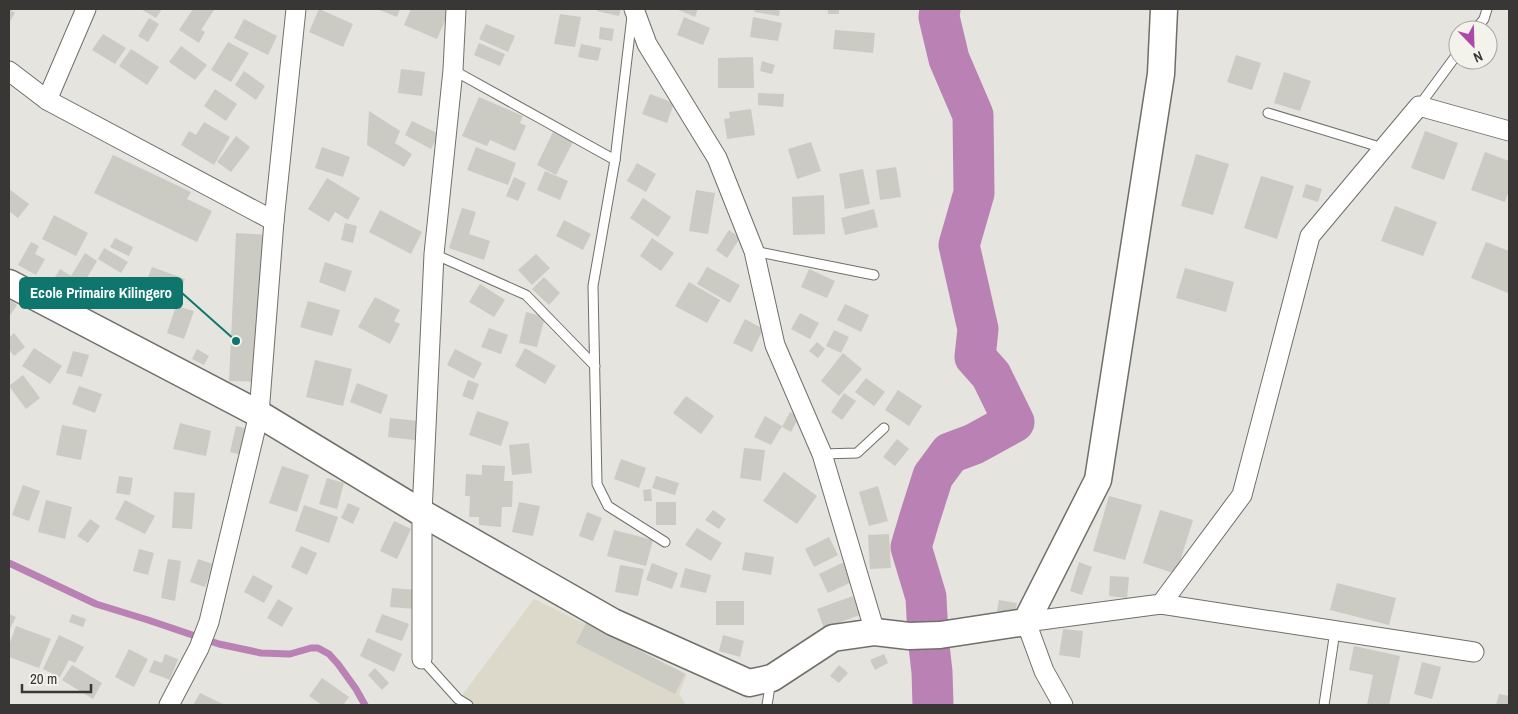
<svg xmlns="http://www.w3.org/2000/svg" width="1518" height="714" font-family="'Archivo Narrow',sans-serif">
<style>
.built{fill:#dcd9cb}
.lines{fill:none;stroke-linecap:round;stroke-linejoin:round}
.stream{stroke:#ba81b5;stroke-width:7}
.river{stroke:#ba81b5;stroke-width:41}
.building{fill:#cbcac3}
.lane-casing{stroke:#706f69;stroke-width:11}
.street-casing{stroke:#706f69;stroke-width:21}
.secondary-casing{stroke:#706f69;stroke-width:29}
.lane{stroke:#fff;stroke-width:9}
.street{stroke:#fff;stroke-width:19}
.secondary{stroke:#fff;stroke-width:26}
.leader{fill:none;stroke:#0f766e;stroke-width:2}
.callout-dot{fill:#0f766e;stroke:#f3f2eb;stroke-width:2}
.callout{fill:#0f766e;stroke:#0f766e;stroke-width:2}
.callout-label{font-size:15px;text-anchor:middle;font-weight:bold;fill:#fff}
</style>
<rect width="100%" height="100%" fill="#e5e4de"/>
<path class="built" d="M534 599 687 674 679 694 686 705H466L463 694Z"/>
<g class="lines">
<path class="stream" d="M9 563 96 604 148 620 219 644 261 653 290 654 311 648H318L329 654 338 664 356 689 365 705"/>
<path class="river" d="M933 705 932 672 928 637 926 597 911 547 919 520 933 476 950 453 974 444 1014 422 991 375 975 357 978 329 959 245 974 193 973 115 949 59 939 17 940 9"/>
</g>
<g class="building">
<path d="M9 9 15 13 9 23Z"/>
<path d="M141 9H162L156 18Z"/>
<path d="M193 9 214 10 201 30 205 32 199 43 179 30Z"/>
<path d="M319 9 353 24 343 47 309 32Z"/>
<path d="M377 9H400L397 17Z"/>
<path d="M411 9H450L437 39 404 25Z"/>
<path d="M597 9H621L619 16 597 11Z"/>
<path d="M676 9H698L695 17Z"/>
<path d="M755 9H780L779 16 754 12Z"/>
<rect x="828" y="9" width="11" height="5"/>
<path d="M560 14 581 17 575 47 554 44Z"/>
<path d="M684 17 710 28 703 45 677 35Z"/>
<path d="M753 17 782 23 778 41 750 37Z"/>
<path d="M149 18 159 24 148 42 138 36Z"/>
<path d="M244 19 277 36 268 55 234 38Z"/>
<path d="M486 24 515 36 508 52 479 39Z"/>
<path d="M600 27 614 29 612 41 599 39Z"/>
<path d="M835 30 875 33 873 53 833 49Z"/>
<path d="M103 34 126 48 115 64 92 50Z"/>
<path d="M228 42 249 53 231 82 211 70Z"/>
<path d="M479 43 505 54 500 66 474 55Z"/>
<path d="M581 44 601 48 598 61 578 57Z"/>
<path d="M181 46 207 65 195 80 169 62Z"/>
<path d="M131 49 159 67 147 85 119 66Z"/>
<path d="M1236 55 1261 63 1252 90 1227 82Z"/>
<path d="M753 57 754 88H718V58Z"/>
<path d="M762 61 775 65 772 74 760 71Z"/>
<path d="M401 69 425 72 422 96 398 93Z"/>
<path d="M244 71 265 86 256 100 235 85Z"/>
<path d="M1284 72 1311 81 1300 111 1274 103Z"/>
<path d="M215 89 237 104 226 121 204 106Z"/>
<path d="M758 93 784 94 783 107 758 105Z"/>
<path d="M650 94 674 103 667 123 642 114Z"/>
<path d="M479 97 523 116 520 123 526 126 515 151 490 140 487 146 462 136Z"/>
<path d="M751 109 755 135 727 139 724 119 730 118 729 112Z"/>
<path d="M369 111 400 131 395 143 412 154 404 167 367 145Z"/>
<path d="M412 121 439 134 431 149 405 135Z"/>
<path d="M204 122 230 137 214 165 181 145 189 131 196 135Z"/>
<path d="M1425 131 1458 143 1444 180 1411 168Z"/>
<path d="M553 132 573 142 556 175 537 165Z"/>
<path d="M236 136 250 147 231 172 217 162Z"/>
<path d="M811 142 821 171 797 179 788 149Z"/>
<path d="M322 147 350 157 343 177 315 168Z"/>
<path d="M476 147 516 163 508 185 467 170Z"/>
<path d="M1485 152 1509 161V190L1505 202 1471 190Z"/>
<path d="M1196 154 1229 164 1213 215 1181 206Z"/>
<path d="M113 155 191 192 187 199 212 211 197 242 94 193Z"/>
<path d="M637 163 656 174 646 192 627 181Z"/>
<path d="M896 167 901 197 880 200 876 170Z"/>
<path d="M863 169 870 204 845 209 839 174Z"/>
<path d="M545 171 568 181 560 200 537 190Z"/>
<path d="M1261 176 1294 186 1277 239 1244 228Z"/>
<path d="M514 177 526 183 518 201 506 196Z"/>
<path d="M327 178 360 198 348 220 335 212 329 222 308 209Z"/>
<path d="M1306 184 1322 189 1318 202 1302 197Z"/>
<path d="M9 189 29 204 18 218 9 211Z"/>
<path d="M696 190 715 193 708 234 689 231Z"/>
<path d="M824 195 825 234 793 235 792 197Z"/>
<path d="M643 198 671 217 658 237 630 218Z"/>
<path d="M1395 206 1437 222 1423 256 1381 241Z"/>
<path d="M462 208 476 212 469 234 490 241 484 260 449 248Z"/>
<path d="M874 209 878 227 845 235 841 218Z"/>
<path d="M380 210 422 232 411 254 369 232Z"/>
<path d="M54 215 88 233 76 256 42 239Z"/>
<path d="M564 220 591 234 583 250 556 236Z"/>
<path d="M345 223 357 226 353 243 341 240Z"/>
<path d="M729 230 740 238 727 258 716 250Z"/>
<path d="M236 233 271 235 264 382 229 381Z"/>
<path d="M115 238 133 247 129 256 110 247Z"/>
<path d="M652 238 674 253 661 271 640 256Z"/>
<path d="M31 242 39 246 35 254 45 259 36 275 18 265Z"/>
<path d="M1486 242 1509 251V290L1508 293 1471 278Z"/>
<path d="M104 248 128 262 121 273 98 259Z"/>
<path d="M85 253 97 261 76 296 52 282 60 269 71 276Z"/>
<path d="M536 254 550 268 532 285 518 270Z"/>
<path d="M325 262 352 271 345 292 319 282Z"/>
<path d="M152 267 185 279 176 302 143 290Z"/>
<path d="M707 267 740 285 730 303 697 284Z"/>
<path d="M1185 268 1234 282 1226 312 1176 298Z"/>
<path d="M809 269 835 281 827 298 801 287Z"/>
<path d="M544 277 560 293 549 305 532 289Z"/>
<path d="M689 282 720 300 707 323 675 306Z"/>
<path d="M480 284 505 300 494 317 469 302Z"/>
<path d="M375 297 400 310 394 321 400 324 390 344 358 327Z"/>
<path d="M9 299 17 305 9 317Z"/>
<path d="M308 301 340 310 332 336 300 327Z"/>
<path d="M845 304 869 315 861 332 837 320Z"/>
<path d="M176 306 194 311 184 339 167 333Z"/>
<path d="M526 312 545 317 537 347 519 343Z"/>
<path d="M800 313 819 323 810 339 791 329Z"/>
<path d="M745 319 763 329 752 352 733 343Z"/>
<path d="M489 328 508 335 501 354 481 347Z"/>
<path d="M834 330 849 337 841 353 826 346Z"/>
<path d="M14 333 25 347 14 356 9 349V338Z"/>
<path d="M817 342 825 349 818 358 809 351Z"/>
<path d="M34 348 62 366 50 384 22 366Z"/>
<path d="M525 348 556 366 545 384 515 366Z"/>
<path d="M197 349 209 356 204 365 192 359Z"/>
<path d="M455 349 482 363 474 379 447 365Z"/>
<path d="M73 351 89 355 82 377 66 373Z"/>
<path d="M843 353 862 369 839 396 821 381Z"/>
<path d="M315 360 352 369 343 406 306 397Z"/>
<path d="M23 375 40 398 26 409 9 386Z"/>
<path d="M866 378 885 392 874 406 855 392Z"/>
<path d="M468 380 479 384 473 400 462 396Z"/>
<path d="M357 383 388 395 381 414 350 402Z"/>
<path d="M79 386 102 394 95 413 72 404Z"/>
<path d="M898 390 922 406 909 426 885 410Z"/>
<path d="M844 393 856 401 842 420 831 412Z"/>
<path d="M686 396 714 416 701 434 673 413Z"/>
<path d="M477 411 509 422 501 446 469 435Z"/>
<path d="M790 412 799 417 791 432 782 427Z"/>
<path d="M765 416 782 426 771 445 754 437Z"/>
<path d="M390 418 418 421 415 440 388 437Z"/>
<path d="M180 423 211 431 206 456 173 449Z"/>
<path d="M62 425 87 430 81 460 56 455Z"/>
<path d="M236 426 248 429 242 455 230 452Z"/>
<path d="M897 439 909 449 895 466 883 457Z"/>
<path d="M529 443 532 473 512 475 509 445Z"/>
<path d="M744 448 765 450 761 481 740 478Z"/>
<path d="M621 459 646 468 639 488 614 479Z"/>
<path d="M482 465 505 466 504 481H513L512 507H502L501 527 479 525V517H469L470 496H465L466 474 482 475Z"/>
<path d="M282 466 309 475 297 512 269 503Z"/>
<path d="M784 472 817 496 797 524 763 501Z"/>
<path d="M119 476 133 478 130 495 116 493Z"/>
<path d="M656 476 679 483 675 495 652 488Z"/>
<path d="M327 478 344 483 337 509 319 504Z"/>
<path d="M23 485 40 491 29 521 12 515Z"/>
<path d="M878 486 888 521 869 526 859 492Z"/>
<path d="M651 489 652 501H644L643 490Z"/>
<path d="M174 492 195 493 192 529 172 528Z"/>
<path d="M1109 496 1142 505 1125 560 1093 551Z"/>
<path d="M46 500 72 507 65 539 38 532Z"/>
<path d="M125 500 155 516 145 534 115 519Z"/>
<path d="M519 502 540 506 533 536 512 532Z"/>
<rect x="656" y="502" width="20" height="23"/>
<path d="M348 503 360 508 353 524 341 518Z"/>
<path d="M304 505 338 517 329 543 295 531Z"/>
<path d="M713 510 726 519 719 529 705 520Z"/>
<path d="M1160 510 1193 520 1176 574 1143 563Z"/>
<path d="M587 512 602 518 593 541 579 536Z"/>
<path d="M90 519 100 526 88 543 77 536Z"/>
<path d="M394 521 411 529 397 559 380 551Z"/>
<path d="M697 528 722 543 711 561 685 545Z"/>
<path d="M614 530 653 540 646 566 607 556Z"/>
<path d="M889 534 891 568 870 569 868 535Z"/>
<path d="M829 537 838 555 814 567 805 549Z"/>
<path d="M301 546 317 553 307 575 291 567Z"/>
<path d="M139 549 154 553 148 575 133 571Z"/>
<path d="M745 552 774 557 771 575 742 570Z"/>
<path d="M168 559 181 561 175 601 161 598Z"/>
<path d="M198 559 213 564 205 587 190 582Z"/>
<path d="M844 562 854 581 828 593 819 574Z"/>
<path d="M1079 562 1092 567 1082 595 1070 591Z"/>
<path d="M652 563 678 573 672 589 646 580Z"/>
<path d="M620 565 644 569 638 596 615 592Z"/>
<path d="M685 568 711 575 706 593 680 587Z"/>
<path d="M253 575 273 586 264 603 244 592Z"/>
<path d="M1110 576 1129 577 1127 598 1109 596Z"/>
<path d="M1337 583 1396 598 1389 625 1330 610Z"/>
<path d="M392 588 417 590 415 609 390 607Z"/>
<path d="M853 596 860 615 824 628 817 609Z"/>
<path d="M278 599 293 608 282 627 267 618Z"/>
<path d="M999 600 1017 603 1015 614 997 611Z"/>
<rect x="716" y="601" width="28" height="24"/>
<path d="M9 614 16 617 9 631Z"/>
<path d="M72 614 86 619 83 627 69 622Z"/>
<path d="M382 614 409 624 402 641 375 632Z"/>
<path d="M586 623 685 674 675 694 576 643Z"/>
<path d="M16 626 51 639 39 668 9 657V645Z"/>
<path d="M1063 629 1083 631 1080 658 1059 655Z"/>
<path d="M59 635 84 647 75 663 69 660 60 677 43 669Z"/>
<path d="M723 635 744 641 740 657 719 651Z"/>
<path d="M368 638 402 654 394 672 360 656Z"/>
<path d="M1354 646 1400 656 1389 705H1367L1373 675 1349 670Z"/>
<path d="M129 649 148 659 134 687 115 677Z"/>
<path d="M165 654 178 659 170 680 149 672 154 660 162 663Z"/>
<path d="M884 654 888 663 875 670 870 660Z"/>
<path d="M1422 662 1441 667 1432 699 1414 694Z"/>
<path d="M72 665 102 683 93 699 62 680Z"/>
<path d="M839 665 848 673 839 683 830 676Z"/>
<path d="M375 668 389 683 382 690 368 675Z"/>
<path d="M322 678 349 697 343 705H322L309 696Z"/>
<path d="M200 693 225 705H193Z"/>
<path d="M1499 694 1509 696V705H1496Z"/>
</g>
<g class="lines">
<defs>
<g id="lane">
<path d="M632 16 615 160 593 286 597 484 608 506 665 542"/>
<path d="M1475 30 1484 19 1487 9"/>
<path d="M453 70 615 160"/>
<path d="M1419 106 1458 53"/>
<path d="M1268 113 1383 148"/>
<path d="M754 251 874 275"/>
<path d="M434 254 526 295 595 366"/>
<path d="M822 454 857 453 884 428"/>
<path d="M422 659 458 699 468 705"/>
<path d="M767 705 771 680"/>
<path d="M1324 705 1335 631"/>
</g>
<g id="street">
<path d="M634 9 647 44 717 158 754 251 775 345 822 454 875 632"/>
<path d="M9 71 47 100 274 221"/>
<path d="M47 100 86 9"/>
<path d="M1161 604 1474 652"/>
<path d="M422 659V513L434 254 453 70 456 9"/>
<path d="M169 705 199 648 209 622 259 414 274 221 296 9"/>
<path d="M1063 705 1044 671 1026 622 1161 604 1242 495 1310 236 1419 106 1509 131"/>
</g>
<path id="secondary" d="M9 283 259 414 422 513 613 622 749 683 772 678 833 638 875 632 909 636 940 635 1026 622 1098 480 1161 74 1164 9"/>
</defs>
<use href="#lane" class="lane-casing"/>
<use href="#street" class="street-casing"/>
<use href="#secondary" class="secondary-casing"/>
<use href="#lane" class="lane"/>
<use href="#street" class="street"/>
<use href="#secondary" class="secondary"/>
</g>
<path class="leader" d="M236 341L182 293"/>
<circle class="callout-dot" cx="236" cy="341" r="5"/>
<rect class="callout" x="20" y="278" width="162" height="30" rx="5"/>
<g class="callout-label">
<text x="101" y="298">Ecole Primaire Kilingero</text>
</g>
<rect width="1518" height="714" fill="none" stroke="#383735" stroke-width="20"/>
<g transform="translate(1473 45) rotate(157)"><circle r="24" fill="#f3f2eb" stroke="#a8a7a2"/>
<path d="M0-4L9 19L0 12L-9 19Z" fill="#af47a9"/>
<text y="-8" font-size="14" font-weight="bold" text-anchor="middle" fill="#383735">N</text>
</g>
<path d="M22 684v8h69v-8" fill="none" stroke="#383735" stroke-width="2.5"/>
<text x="30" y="684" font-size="15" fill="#383735" stroke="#f3f2eb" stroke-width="4" paint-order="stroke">20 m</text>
</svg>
